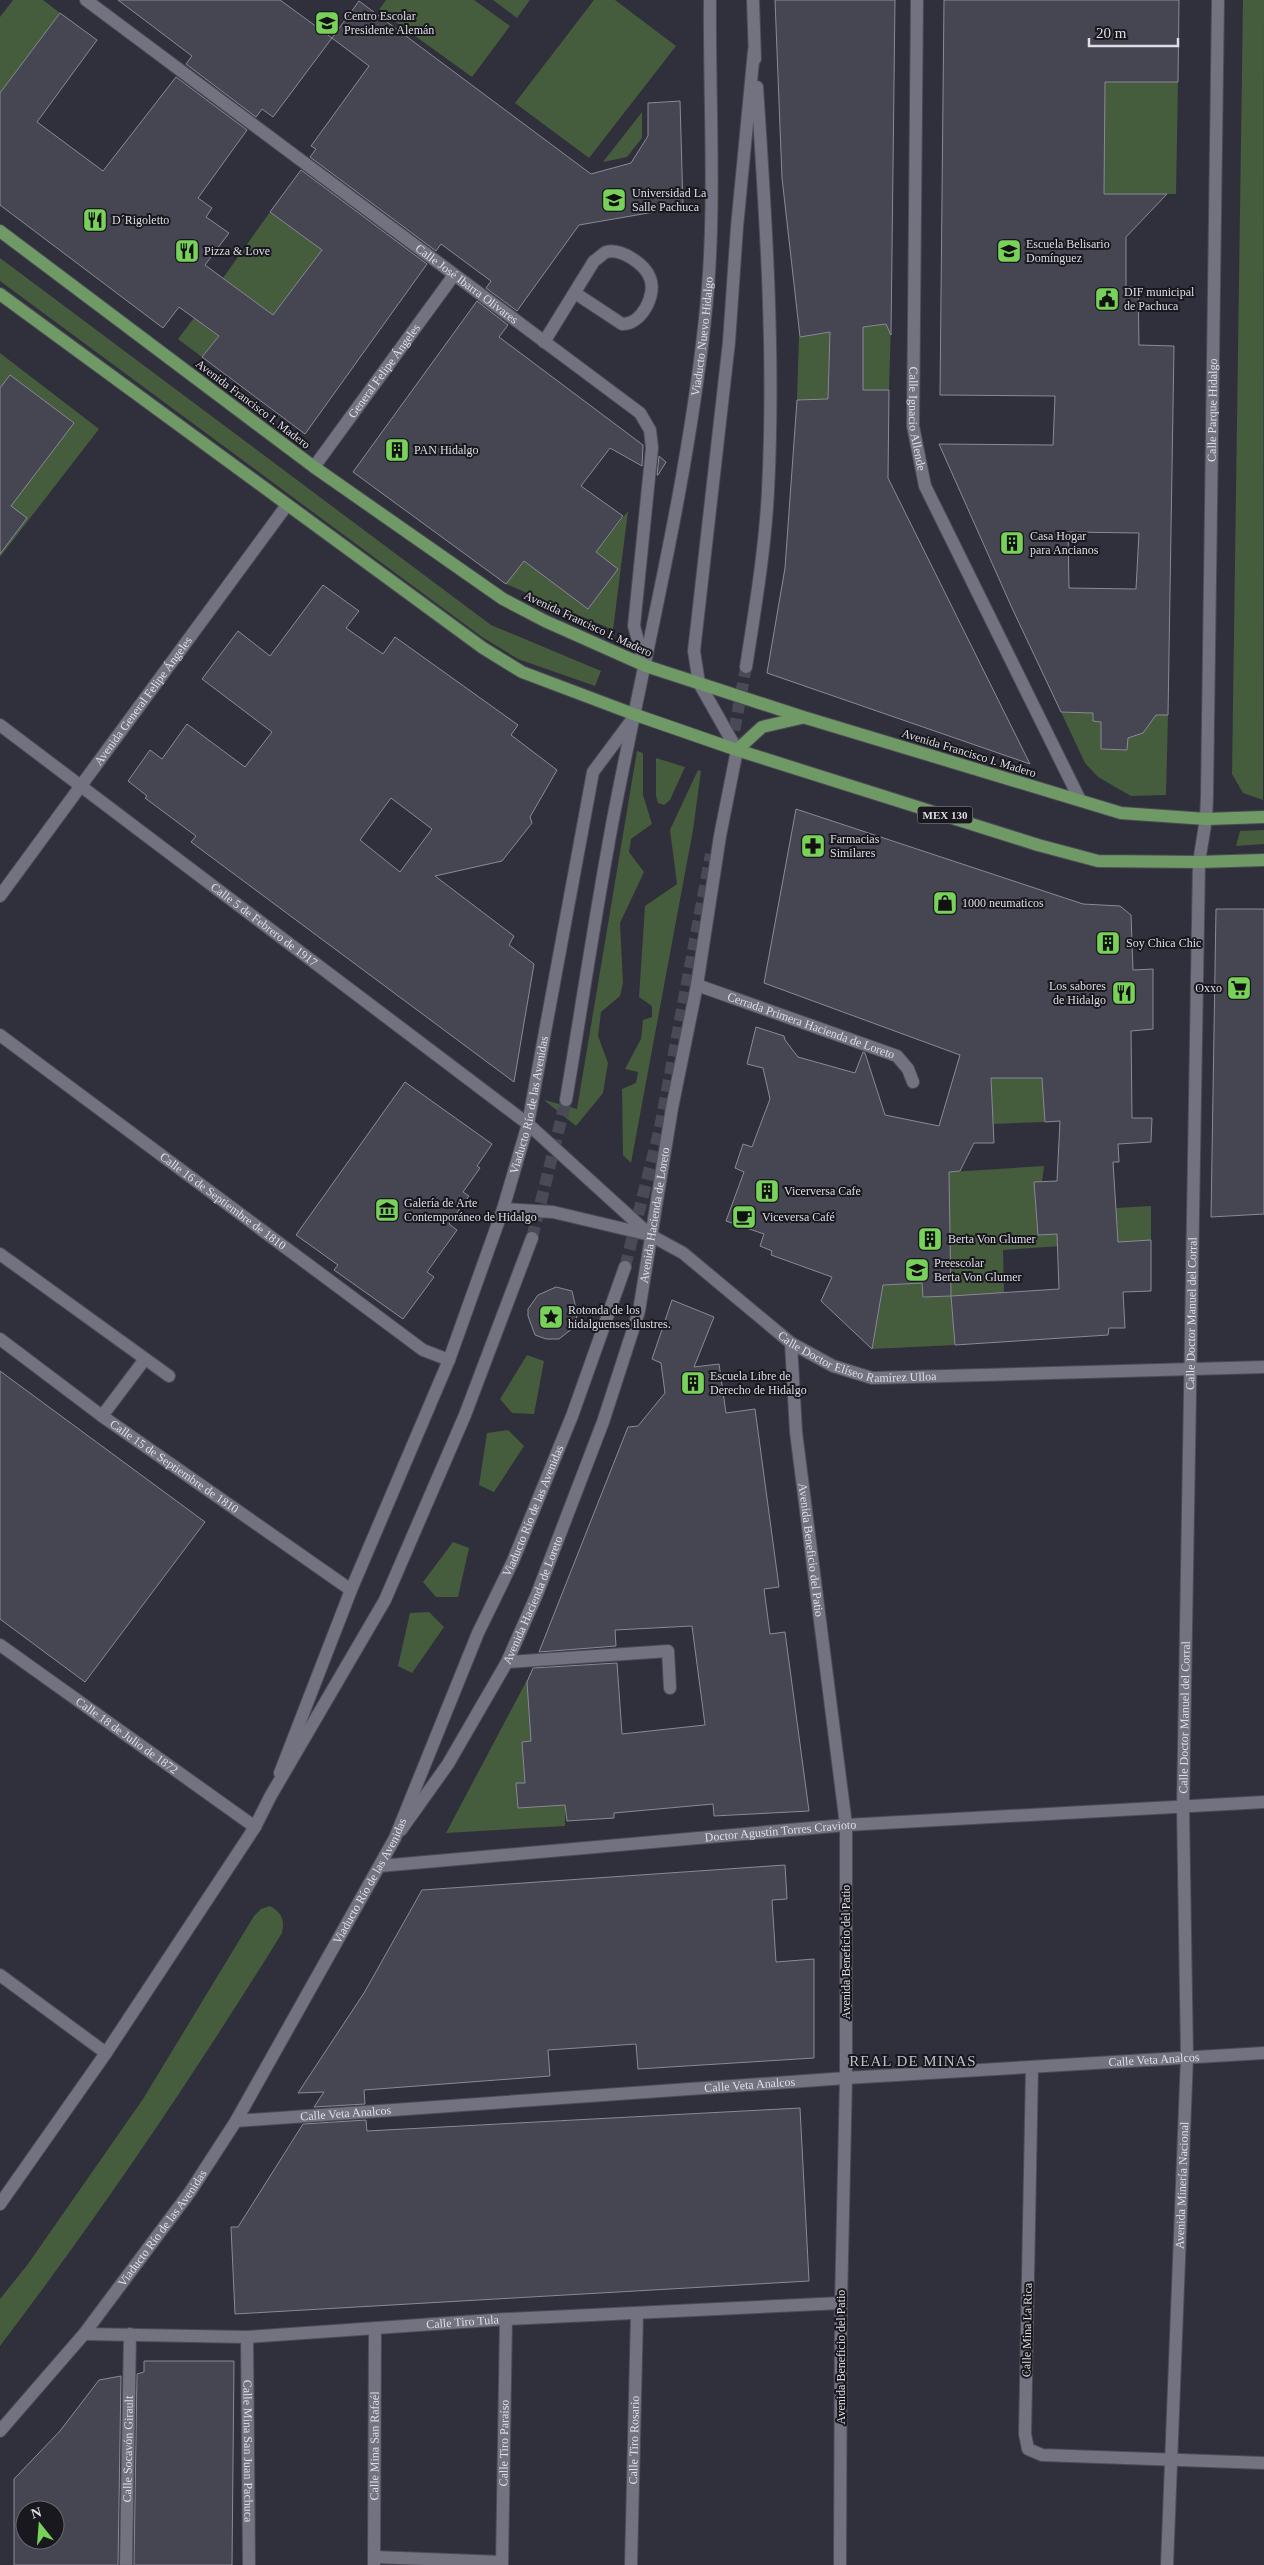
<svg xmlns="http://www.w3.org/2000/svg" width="1264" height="2565" font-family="'Times New Roman',serif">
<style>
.green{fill:#455c3d}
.building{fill:#464552;stroke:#8a8997;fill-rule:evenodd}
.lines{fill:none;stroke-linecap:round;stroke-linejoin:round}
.secondary-tunnel{stroke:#4a4956;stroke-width:12;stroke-dasharray:12 6;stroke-linecap:butt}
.service-casing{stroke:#4c4b55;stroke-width:14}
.minor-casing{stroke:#4c4b55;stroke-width:14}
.tertiary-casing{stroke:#4c4b55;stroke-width:14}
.secondary-casing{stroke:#4c4b55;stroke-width:14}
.primary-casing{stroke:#4c4b55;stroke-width:14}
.service{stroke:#737280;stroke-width:12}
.minor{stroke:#737280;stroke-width:12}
.tertiary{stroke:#737280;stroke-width:12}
.secondary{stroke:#737280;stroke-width:12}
.primary{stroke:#6f9a66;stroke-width:12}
.labels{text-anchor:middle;stroke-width:4;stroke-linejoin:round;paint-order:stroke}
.shield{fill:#18181e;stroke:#a3a3aa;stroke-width:1}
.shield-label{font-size:11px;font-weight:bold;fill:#dfdee6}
.poi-label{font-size:12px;fill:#dfdee6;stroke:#18181e;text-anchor:start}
.street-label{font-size:12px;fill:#dfdee6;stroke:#18181e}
.quarter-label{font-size:15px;letter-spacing:1px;fill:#bfbecd;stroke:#18181e}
</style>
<rect width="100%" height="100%" fill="#302f3c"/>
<g class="green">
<path d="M13 0H43L60 13 0 93V17Z"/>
<path d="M386 0H474L510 26 472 77 379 10Z"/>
<path d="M493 0H530L517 18Z"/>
<path d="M594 0H615L676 46 589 158 515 103Z"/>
<path d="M1243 0H1264L1263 800 1243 793 1232 774Z"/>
<path d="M1078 29 1115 82H1178L1176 194H1104Z"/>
<path d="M642 112V138L627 157 603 162Z"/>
<path d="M270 212 322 250 273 315 223 278Z"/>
<path d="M0 258 491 625 601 671 595 686 518 659 482 637 0 281Z"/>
<path d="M194 318 219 336 202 357 178 339Z"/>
<path d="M891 323 889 390H863V363H829L828 399 797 400 799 337Z"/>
<path d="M0 353 99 429 0 557Z"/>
<path d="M628 511 613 630 506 584 524 561 596 552Z"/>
<path d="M1061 712 1093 713V721L1101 722V748L1126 750 1128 734H1140L1145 730V715H1168L1166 795 1131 796 1098 777 1085 763Z"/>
<path d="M637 751 643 753V795L652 824 631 839 629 852 644 872 620 923 623 983 620 996 601 1012 598 1036 608 1063 603 1093 576 1126 544 1100 577 1109Z"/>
<path d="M656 758 685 767 670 800 664 805 658 803 656 796Z"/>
<path d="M698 770 701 771 693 830 631 1163 623 1155 622 1089 636 1083 638 1072 625 1069 641 1039 643 1020 652 1017V1006L639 997 645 906 677 884 670 830Z"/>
<path d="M1264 830V844L1236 846 1240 831Z"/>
<path d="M1042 1076 1045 1122 993 1124 991 1078Z"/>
<path d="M1044 1166 1042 1182 1034 1183 1038 1235 1117 1230 1116 1208 1151 1206V1240L1003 1250 1004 1293 951 1297 955 1345 872 1349 883 1285 922 1283 924 1297 951 1296 949 1172Z"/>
<path d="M527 1355 544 1361 534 1414 512 1413 500 1399Z"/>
<path d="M508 1430 524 1446 494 1492 479 1485 487 1433Z"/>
<path d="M453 1542 469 1548 458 1597H436L423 1582Z"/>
<path d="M429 1612 444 1627 412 1673 398 1666 410 1613Z"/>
<path d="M527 1680 531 1741 522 1742 525 1783H516L518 1808 565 1805V1826L446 1833Z"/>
<path d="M270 1906C282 1913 285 1920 282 1933 194 2075 101 2213 0 2346V2299L28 2264 143 2099 254 1916 261 1909Z"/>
</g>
<g class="building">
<path d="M118 0H280L332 38 273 117 262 109 256 117 186 64 192 56Z"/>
<path d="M775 0H895L891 335 886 324 863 327V390H889L888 478 1030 764 767 673 785 568 797 400 828 399 830 332 800 337 782 178Z"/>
<path d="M944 0H1179L1178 82H1105L1104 194H1167L1126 237V287H1138L1139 345 1174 346 1168 715H1156L1143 733 1128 738 1127 750 1101 749V722L1093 721V713L1061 712 1012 608 939 444 1053 445 1055 396 940 395ZM1068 532 1139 533 1136 589 1069 588Z"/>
<path d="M359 1 591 174 631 163 648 136V103L680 101 683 207 579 225 517 311 486 288 491 281 441 244 436 251 310 157 316 149 311 146 369 66 332 38Z"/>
<path d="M60 13 97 40 37 122 103 171 176 77 247 130 198 198 212 208 206 217 229 233 205 265 273 315 322 250 270 212 301 170 427 264 305 434 202 357 219 336 179 307 163 328 0 205V93Z"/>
<path d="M477 301 508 325 499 337 643 445 642 466 610 448 581 486 623 516 596 552 618 569 588 609 524 561 506 584 353 472Z"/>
<path d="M10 375 74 423 11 506 27 518 0 554V388Z"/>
<path d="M659 456 666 462 658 475H657Z"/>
<path d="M323 585 359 611 346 628 383 654 395 637 518 725 511 735 557 770 530 817 532 823 502 861 435 876 514 936 509 945 534 964 514 1082 191 842 196 836 145 798 147 796 128 781 150 750 162 759 187 724 245 767 272 732 202 679 238 631 270 656ZM391 798 432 829 400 872 360 840Z"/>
<path d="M796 809 1083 904 1120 906 1131 915 1133 970 1153 969V1029L1131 1031 1132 1118H1152L1151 1142 1118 1144 1119 1162H1113L1118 1242 1151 1240V1291L1123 1292 1125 1328H1109L1108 1335 955 1345 951 1296 923 1297 922 1283 883 1285 872 1349 821 1301 832 1277 771 1255 772 1251 760 1246 764 1234 726 1221 744 1172 735 1168 743 1144 752 1147 770 1099 763 1068 747 1064 756 1027 784 1036 785 1040 798 1057 855 1073 863 1052 865 1053 885 1115 939 1126 960 1055 764 983ZM991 1078H1042L1045 1122 1060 1121 1057 1181 1034 1182 1038 1235 1057 1234 1059 1289 951 1296 949 1172 960 1171 974 1143H994Z"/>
<path d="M1216 909H1264V1214L1211 1217Z"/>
<path d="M405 1082 492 1144 477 1166 480 1168 463 1192 469 1196 449 1224 457 1230 427 1272 434 1277 403 1319 334 1270 338 1265 296 1235Z"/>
<path d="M556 1287 572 1291 577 1313 576 1321 573 1328 559 1339H546L535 1335 528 1316V1309L538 1295Z"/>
<path d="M672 1300 714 1317 694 1367 719 1364 726 1413 755 1409 779 1587 764 1589 770 1634 785 1632 809 1811 714 1816 713 1804 614 1813V1818L567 1821 565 1805 518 1808 516 1783H525L522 1742 531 1741 527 1682 533 1668 617 1663 622 1734 705 1725 692 1626 615 1630 616 1646 539 1652 628 1427 638 1426 665 1393 661 1363 652 1359Z"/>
<path d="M0 1371 205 1522 85 1682 0 1619Z"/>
<path d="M785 1865 787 1899 772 1900 776 1962 814 1959V2058L638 2069 636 2044 548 2050 550 2076 364 2090 365 2104 314 2107 324 2092 298 2093 364 1993 422 1890Z"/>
<path d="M800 2108 809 2281 235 2314 231 2227H238L303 2124 366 2120 367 2131Z"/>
<path d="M144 2361H234L232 2565H134L137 2374 144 2372Z"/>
<path d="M121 2376 118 2565H14V2479L60 2431 99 2380ZM25 2510H55V2540H25Z"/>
</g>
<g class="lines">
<g class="secondary-tunnel">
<path d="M731 748 746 667"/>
<path d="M532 1238 566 1100"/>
<path d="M625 1267 660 1128 711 854"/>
</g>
<defs>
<path id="service" d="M544 342 594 261C598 259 602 254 606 252 621 248 645 264 650 278 657 295 641 325 622 324L575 293"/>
<g id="minor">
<path id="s1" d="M86 0 640 413 650 430 652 448 634 626 645 666"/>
<path id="s2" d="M917 0 913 426 925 486 1080 800"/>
<path id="s3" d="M314 467 454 275"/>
<path id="s4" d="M0 725 528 1124 650 1235 683 1253 791 1343 833 1366 872 1378 1264 1367"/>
<path id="s5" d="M0 896 287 505"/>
<path id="s6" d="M697 985 897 1056 908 1069 913 1082"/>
<path id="s7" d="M0 1035 423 1350 449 1360"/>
<path d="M0 1254 169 1376"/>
<path id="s8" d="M0 1339 102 1416 351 1590"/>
<path id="s9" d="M791 1343 796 1432 846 1825V2078L841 2303 840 2565"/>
<path d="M102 1416 145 1359"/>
<path id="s10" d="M0 1645 255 1827"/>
<path d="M507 1662 668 1651 670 1688"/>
<path id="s11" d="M380 1866 846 1825 1264 1802"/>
<path d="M0 1975 106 2053"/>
<path d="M1032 2067 1025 2434 1028 2449 1042 2455 1264 2463"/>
<path id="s12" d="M236 2121 846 2078 1264 2053"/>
<path id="s13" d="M84 2334 247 2337 506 2319 841 2303"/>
<path id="s14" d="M247 2337 249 2565"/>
<path d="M374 2557 502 2562"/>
<path id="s15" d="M126 2565 130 2334"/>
<path id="s16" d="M374 2565 375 2328"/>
<path id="s17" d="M502 2565 506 2319"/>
<path id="s18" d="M631 2565 637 2314"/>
<path id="s19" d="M1167 2565 1187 2057 1183 1807 1199 862 1206 819 1207 796 1218 0"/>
</g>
<g id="tertiary">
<path d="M503 1209 553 1212 650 1235"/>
<path id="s20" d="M280 1773 351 1590 449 1360 503 1209 528 1124 593 772 634 717"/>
<path id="s21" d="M401 1830 448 1764 507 1662 537 1594 603 1422 639 1311 672 1108 697 985 720 836 737 750"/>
</g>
<g id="secondary">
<path d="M753 0 755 59"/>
<path d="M746 667C755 609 765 550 768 491 775 357 766 221 757 87"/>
<path d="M737 750 699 683 694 651 729 342 737 227 754 51"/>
<path id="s22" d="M566 1100C582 1005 596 909 614 814 646 649 687 486 705 319 717 213 709 106 710 0"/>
<path d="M0 2204 106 2053 255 1827 270 1797 385 1600 465 1415 532 1238"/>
<path id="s23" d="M0 2431 84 2334 190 2192 236 2121 395 1838 478 1633 513 1561 572 1416 625 1267"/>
</g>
<g id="primary">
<path d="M0 231 314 467 503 599 545 621 646 666 803 717 1121 813 1206 819 1264 817"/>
<path d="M0 294 483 648 522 672 636 715 737 750 1038 845 1098 861 1199 862 1264 860"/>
<path d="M737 750 762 727 801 718"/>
</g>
</defs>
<use href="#service" class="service-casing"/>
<use href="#minor" class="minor-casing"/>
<use href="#tertiary" class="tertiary-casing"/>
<use href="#secondary" class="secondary-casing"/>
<use href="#primary" class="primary-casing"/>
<use href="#service" class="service"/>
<use href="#minor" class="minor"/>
<use href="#tertiary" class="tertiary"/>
<use href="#secondary" class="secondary"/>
<use href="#primary" class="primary"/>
</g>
<defs>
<symbol id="school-square" viewBox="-11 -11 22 22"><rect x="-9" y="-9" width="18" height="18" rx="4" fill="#78d158" stroke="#18181e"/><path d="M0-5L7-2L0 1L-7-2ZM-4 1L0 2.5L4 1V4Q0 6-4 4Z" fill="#111"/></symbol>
<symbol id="university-square" viewBox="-11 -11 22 22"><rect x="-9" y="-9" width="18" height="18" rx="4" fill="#78d158" stroke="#18181e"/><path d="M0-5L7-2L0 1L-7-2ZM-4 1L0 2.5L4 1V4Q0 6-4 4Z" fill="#111"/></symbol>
<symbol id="restaurant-square" viewBox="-11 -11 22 22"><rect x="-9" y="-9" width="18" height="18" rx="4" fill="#78d158" stroke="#18181e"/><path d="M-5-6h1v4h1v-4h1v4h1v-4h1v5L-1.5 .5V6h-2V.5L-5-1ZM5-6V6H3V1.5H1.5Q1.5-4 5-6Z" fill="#111"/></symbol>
<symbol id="civic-square" viewBox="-11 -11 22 22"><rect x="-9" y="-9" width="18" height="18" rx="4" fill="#78d158" stroke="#18181e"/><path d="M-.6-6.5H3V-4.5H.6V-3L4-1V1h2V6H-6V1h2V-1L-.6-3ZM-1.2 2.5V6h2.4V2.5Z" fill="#111"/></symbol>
<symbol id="building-square" viewBox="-11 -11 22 22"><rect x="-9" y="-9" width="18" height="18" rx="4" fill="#78d158" stroke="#18181e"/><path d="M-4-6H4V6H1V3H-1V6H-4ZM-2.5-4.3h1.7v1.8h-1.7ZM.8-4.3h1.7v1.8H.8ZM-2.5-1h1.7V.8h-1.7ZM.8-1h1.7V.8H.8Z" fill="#111"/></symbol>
<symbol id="pharmacy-square" viewBox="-11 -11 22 22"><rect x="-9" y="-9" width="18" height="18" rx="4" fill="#78d158" stroke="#18181e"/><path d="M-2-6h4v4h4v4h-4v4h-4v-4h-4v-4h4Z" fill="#111"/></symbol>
<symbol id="shop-square" viewBox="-11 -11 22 22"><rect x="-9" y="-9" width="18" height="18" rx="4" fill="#78d158" stroke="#18181e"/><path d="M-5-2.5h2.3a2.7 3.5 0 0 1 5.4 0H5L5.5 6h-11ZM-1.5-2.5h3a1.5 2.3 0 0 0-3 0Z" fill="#111"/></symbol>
<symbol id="supermarket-square" viewBox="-11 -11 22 22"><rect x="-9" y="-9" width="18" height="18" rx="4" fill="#78d158" stroke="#18181e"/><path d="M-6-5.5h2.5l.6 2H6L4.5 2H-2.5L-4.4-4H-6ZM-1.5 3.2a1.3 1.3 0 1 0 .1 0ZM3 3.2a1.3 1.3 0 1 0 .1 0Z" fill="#111"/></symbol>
<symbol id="museum-square" viewBox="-11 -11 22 22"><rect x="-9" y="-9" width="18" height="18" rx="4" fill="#78d158" stroke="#18181e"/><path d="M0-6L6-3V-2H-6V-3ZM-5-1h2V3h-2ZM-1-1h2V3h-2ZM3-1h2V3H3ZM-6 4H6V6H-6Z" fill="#111"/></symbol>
<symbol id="cafe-square" viewBox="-11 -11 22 22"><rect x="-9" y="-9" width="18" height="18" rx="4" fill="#78d158" stroke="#18181e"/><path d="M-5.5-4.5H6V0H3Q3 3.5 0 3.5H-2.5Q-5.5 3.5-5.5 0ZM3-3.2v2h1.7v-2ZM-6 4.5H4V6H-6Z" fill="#111"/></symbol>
<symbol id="sight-square" viewBox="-11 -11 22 22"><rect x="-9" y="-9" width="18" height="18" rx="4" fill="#78d158" stroke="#18181e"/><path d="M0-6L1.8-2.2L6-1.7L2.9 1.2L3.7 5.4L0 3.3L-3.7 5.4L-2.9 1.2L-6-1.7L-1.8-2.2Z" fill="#111"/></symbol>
</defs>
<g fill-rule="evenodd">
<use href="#school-square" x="313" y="9" width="28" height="28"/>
<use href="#university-square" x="600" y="186" width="28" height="28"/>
<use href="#restaurant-square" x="81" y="206" width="28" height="28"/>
<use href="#restaurant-square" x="173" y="237" width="28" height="28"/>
<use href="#school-square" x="995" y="237" width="28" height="28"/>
<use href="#civic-square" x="1093" y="285" width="28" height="28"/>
<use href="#building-square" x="383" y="436" width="28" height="28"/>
<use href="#building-square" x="998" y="529" width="28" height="28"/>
<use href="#pharmacy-square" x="799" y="832" width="28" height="28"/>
<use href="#shop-square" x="931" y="889" width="28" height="28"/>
<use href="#building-square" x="1094" y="929" width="28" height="28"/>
<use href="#supermarket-square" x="1225" y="974" width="28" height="28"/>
<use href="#restaurant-square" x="1110" y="979" width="28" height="28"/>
<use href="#building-square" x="753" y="1177" width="28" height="28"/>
<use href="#museum-square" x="373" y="1196" width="28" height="28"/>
<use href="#cafe-square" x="730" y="1203" width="28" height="28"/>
<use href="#building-square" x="916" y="1225" width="28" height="28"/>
<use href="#school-square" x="903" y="1256" width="28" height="28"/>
<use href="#sight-square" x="537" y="1303" width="28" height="28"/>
<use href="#building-square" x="679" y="1369" width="28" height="28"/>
</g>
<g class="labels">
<rect class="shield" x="917.5" y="806.5" width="55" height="17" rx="4"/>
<g class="shield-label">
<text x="945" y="819">MEX 130</text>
</g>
<g class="poi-label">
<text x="344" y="20">Centro Escolar<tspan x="344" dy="14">Presidente Alemán</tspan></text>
<text x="632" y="197">Universidad La<tspan x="632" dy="14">Salle Pachuca</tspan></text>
<text x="112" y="224">D´Rigoletto</text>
<text x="1026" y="248">Escuela Belisario<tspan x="1026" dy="14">Domínguez</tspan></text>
<text x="204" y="255">Pizza &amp; Love</text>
<text x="1124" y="296">DIF municipal<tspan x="1124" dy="14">de Pachuca</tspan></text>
<text x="414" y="454">PAN Hidalgo</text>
<text x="1030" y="540">Casa Hogar<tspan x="1030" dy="14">para Ancianos</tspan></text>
<text x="830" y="843">Farmacias<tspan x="830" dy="14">Similares</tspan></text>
<text x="962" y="907">1000 neumaticos</text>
<text x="1126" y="947">Soy Chica Chic</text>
<text x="1106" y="990" text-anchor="end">Los sabores<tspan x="1106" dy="14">de Hidalgo</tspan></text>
<text x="1222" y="992" text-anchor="end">Oxxo</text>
<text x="784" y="1195">Vicerversa Cafe</text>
<text x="404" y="1207">Galería de Arte<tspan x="404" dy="14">Contemporáneo de Hidalgo</tspan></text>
<text x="762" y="1221">Viceversa Café</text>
<text x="948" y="1243">Berta Von Glumer</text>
<text x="934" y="1267">Preescolar<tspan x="934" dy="14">Berta Von Glumer</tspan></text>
<text x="568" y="1314">Rotonda de los<tspan x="568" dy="14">hidalguenses ilustres.</tspan></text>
<text x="710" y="1380">Escuela Libre de<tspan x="710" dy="14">Derecho de Hidalgo</tspan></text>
</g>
<g class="street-label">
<text dy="4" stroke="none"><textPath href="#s1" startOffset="475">Calle José Ibarra Olivares</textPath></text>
<text dy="4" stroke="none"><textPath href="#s22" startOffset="776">Viaducto Nuevo Hidalgo</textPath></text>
<text dy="4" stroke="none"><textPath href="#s3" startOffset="119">General Felipe Ángeles</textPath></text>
<text transform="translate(253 404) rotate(37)" y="4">Avenida Francisco I. Madero</text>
<text dy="4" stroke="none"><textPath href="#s19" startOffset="2156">Calle Parque Hidalgo</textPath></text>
<text dy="4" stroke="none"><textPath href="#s2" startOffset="419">Calle Ignacio Allende</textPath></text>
<text transform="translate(588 624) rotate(25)" y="4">Avenida Francisco I. Madero</text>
<text dy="4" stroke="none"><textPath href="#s5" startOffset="242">Avenida General Felipe Ángeles</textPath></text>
<text transform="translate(969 753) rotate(17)" y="4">Avenida Francisco I. Madero</text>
<text dy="4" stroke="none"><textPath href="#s4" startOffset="331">Calle 5 de Febrero de 1917</textPath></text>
<text dy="4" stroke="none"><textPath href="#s6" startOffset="121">Cerrada Primera Hacienda de Loreto</textPath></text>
<text dy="4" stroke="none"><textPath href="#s20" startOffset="714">Viaducto Río de las Avenidas</textPath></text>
<text dy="4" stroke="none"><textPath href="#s7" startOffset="278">Calle 16 de Septiembre de 1810</textPath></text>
<text dy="4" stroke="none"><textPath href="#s21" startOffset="671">Avenida Hacienda de Loreto</textPath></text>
<text dy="4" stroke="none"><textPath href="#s19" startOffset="1252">Calle Doctor Manuel del Corral</textPath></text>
<text dy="4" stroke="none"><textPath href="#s4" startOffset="1074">Calle Doctor Elíseo Ramírez Ulloa</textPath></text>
<text dy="4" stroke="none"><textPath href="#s8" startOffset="216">Calle 15 de Septiembre de 1810</textPath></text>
<text dy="4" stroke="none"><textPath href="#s23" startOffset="1070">Viaducto Río de las Avenidas</textPath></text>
<text dy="4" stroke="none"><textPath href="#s9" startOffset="208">Avenida Beneficio del Patio</textPath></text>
<text dy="4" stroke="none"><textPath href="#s21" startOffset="266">Avenida Hacienda de Loreto</textPath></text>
<text dy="4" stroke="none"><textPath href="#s19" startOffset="848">Calle Doctor Manuel del Corral</textPath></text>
<text dy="4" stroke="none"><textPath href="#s10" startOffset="156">Calle 18 de Julio de 1872</textPath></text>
<text dy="4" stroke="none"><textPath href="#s11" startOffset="402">Doctor Agustín Torres Cravioto</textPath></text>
<text dy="4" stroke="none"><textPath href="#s23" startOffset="665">Viaducto Río de las Avenidas</textPath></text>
<text transform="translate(846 1952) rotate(-90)" y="4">Avenida Beneficio del Patio</text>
<text dy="4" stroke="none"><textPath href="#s12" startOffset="920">Calle Veta Analcos</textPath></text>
<text dy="4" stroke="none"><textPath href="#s12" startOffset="515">Calle Veta Analcos</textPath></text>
<text dy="4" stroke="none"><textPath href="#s12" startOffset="110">Calle Veta Analcos</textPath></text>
<text dy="4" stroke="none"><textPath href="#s19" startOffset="380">Avenida Minería Nacional</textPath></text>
<text dy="4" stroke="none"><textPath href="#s23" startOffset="260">Viaducto Río de las Avenidas</textPath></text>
<text dy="4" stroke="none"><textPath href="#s13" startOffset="379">Calle Tiro Tula</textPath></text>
<text transform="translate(1027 2330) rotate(-89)" y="4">Calle Mina La Rica</text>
<text transform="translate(841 2357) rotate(-90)" y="4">Avenida Beneficio del Patio</text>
<text dy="4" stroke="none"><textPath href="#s18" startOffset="125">Calle Tiro Rosario</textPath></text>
<text dy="4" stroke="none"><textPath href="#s17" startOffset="122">Calle Tiro Paraíso</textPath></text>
<text dy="4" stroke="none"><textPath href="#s16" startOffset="119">Calle Mina San Rafaél</textPath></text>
<text dy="4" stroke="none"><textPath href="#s15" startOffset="116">Calle Socavón Girault</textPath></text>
<text dy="4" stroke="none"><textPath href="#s14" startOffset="114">Calle Mina San Juan Pachuca</textPath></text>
</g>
<g class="quarter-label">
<text x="913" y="2066">REAL DE MINAS</text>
</g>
</g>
<g transform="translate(40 2525) rotate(343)"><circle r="24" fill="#18181e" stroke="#68676e"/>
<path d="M0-4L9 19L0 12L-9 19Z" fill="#78d158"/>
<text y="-8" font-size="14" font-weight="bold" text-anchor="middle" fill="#dfdee6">N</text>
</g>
<path d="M1089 38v8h89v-8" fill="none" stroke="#dfdee6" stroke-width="2.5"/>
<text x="1096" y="38" font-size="15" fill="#dfdee6" stroke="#18181e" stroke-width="4" paint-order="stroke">20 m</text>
</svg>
